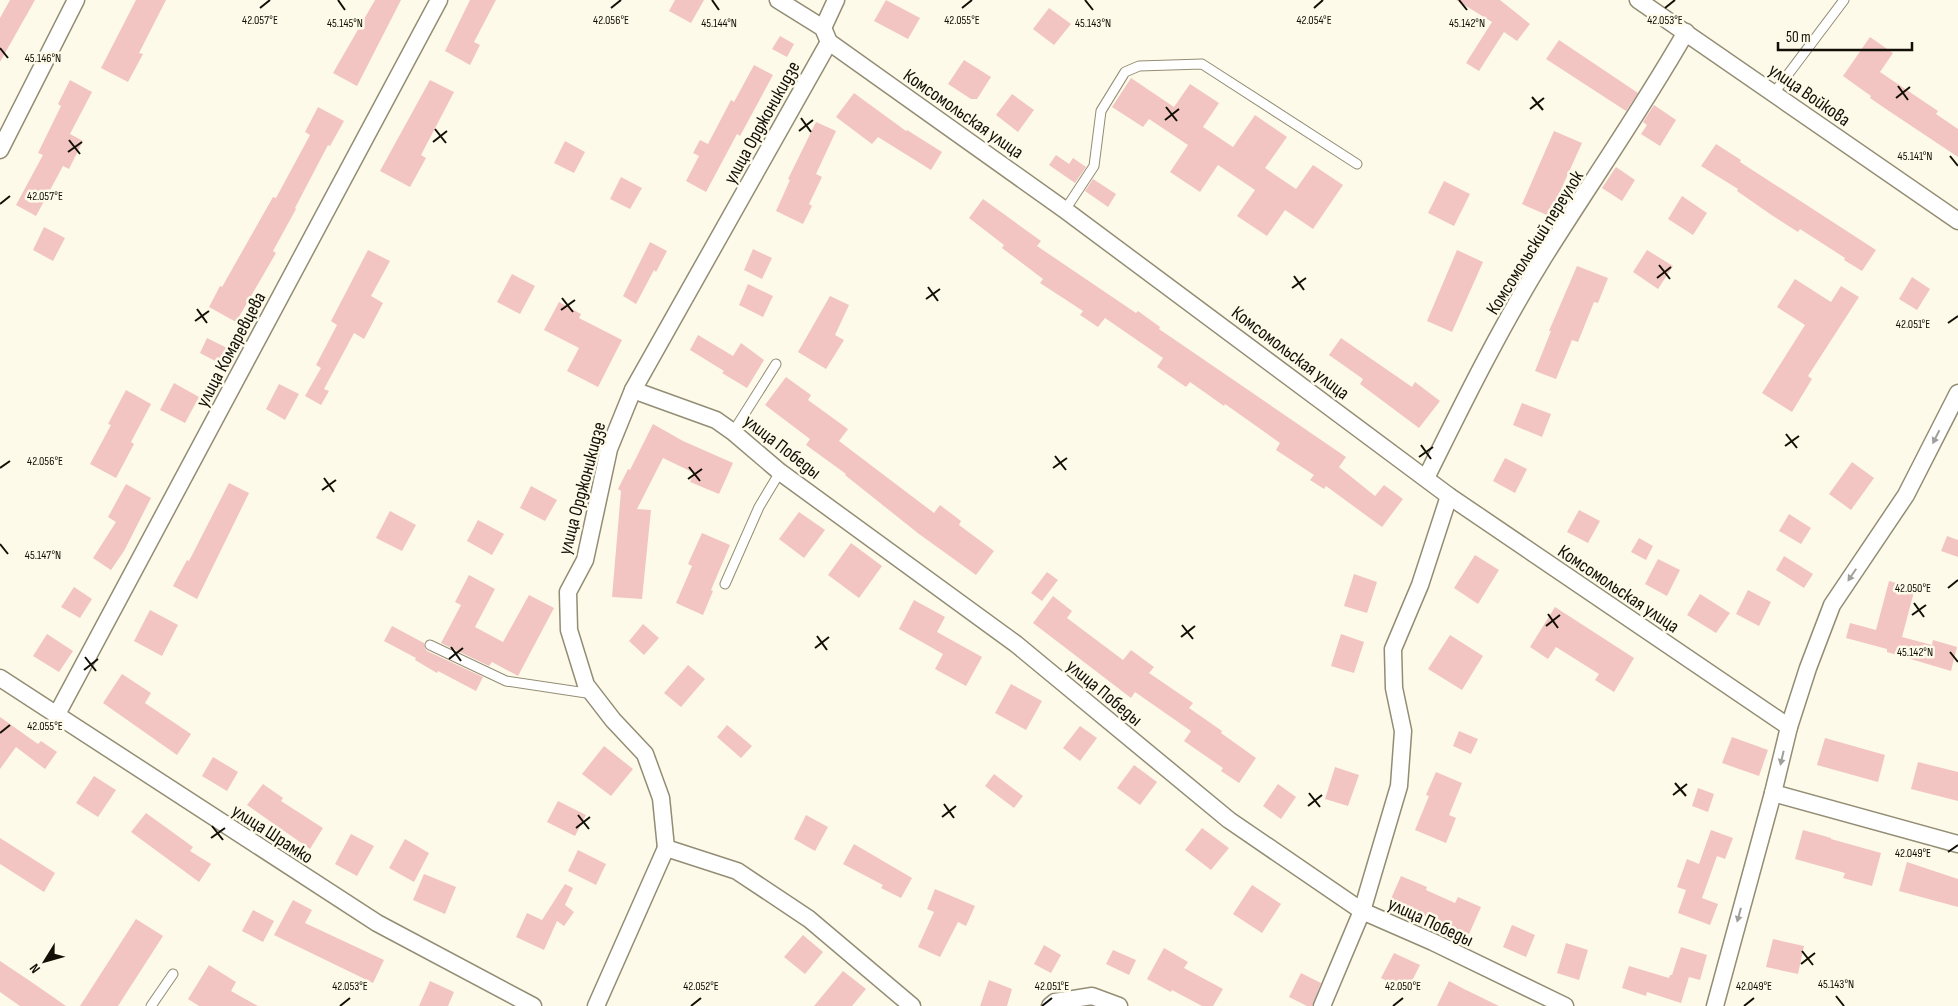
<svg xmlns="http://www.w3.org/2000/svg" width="1958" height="1006" font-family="'Sofia Sans Condensed',sans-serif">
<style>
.building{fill:#f2c5c3}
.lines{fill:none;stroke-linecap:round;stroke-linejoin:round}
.lane-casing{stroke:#938d74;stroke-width:11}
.street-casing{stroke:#938d74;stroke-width:19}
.lane{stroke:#fff;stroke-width:9}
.street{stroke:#fff;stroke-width:16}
.oneway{fill:#a09f9b}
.ticks{fill:none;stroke:#120f06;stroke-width:2}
.labels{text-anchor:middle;stroke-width:5;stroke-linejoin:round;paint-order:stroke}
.street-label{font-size:19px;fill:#120f06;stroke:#fefae9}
.ticks-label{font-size:12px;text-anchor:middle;fill:#120f06;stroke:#fefae9;stroke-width:5;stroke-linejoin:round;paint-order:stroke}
</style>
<rect width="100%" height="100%" fill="#fefae9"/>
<g class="building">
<path d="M10 0H35L0 62V18Z"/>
<path d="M136 0H166L139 53 143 54 128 82 101 68Z"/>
<path d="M375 0H401L357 86 333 73Z"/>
<path d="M470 0H496L474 42 480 45 470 65 445 51Z"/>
<path d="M675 0H704L691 23 669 11Z"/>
<path d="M886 0 920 18 908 39 874 21Z"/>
<path d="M1456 0H1500L1530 24 1517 41 1504 32 1479 71 1466 63 1492 22Z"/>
<path d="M1049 8 1071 24 1054 45 1033 29Z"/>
<path d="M780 36 794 44 787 57 772 49Z"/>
<path d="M1870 37 1893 53 1880 72 1938 111 1936 114 1958 129V157L1883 107 1870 98 1871 96 1843 76Z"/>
<path d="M1559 40 1638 93 1626 111 1546 59Z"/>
<path d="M964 60 991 77 977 99H971L948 84Z"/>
<path d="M754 65 773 75 740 136 737 134 706 192 686 181 699 156 693 153 700 140 708 144 731 100 734 102Z"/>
<path d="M1131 78 1174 107 1190 84 1219 103 1203 127 1233 147 1255 115 1287 137 1265 168 1296 189 1313 165 1343 185 1313 229 1285 210 1267 236 1237 216 1255 190 1218 165 1200 192 1170 172 1188 145 1149 119 1143 127 1112 107Z"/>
<path d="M70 80 92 92 70 134 83 141 69 169 63 166 36 216 16 205 43 155 38 153 61 106 58 104Z"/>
<path d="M430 80 454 92 421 155 426 158 410 187 380 171Z"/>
<path d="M854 93 906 131 907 130 942 152 931 170 878 137 872 144 836 117Z"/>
<path d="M1012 94 1034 110 1018 132 996 115Z"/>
<path d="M1654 105 1676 120 1660 146 1641 134 1647 125 1643 122Z"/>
<path d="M318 107 344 121 330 146 328 145 295 208 296 209 273 251 276 253 236 322 209 307 220 286 222 287 273 197 276 198 310 135 305 132Z"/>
<path d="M816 122 836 131 816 174 822 177 809 204 812 206 803 224 776 211 790 180 788 179Z"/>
<path d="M1554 131 1582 143 1549 216 1522 204Z"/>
<path d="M565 141 585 152 574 173 554 163Z"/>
<path d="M1716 144 1741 160 1740 162 1876 250 1862 271 1844 260 1845 258 1800 229 1798 232 1770 214 1737 191 1738 189 1701 166Z"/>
<path d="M1056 155 1069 164 1073 158 1086 167 1075 183 1049 165Z"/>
<path d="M1616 167 1635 180 1622 201 1602 188Z"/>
<path d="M621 177 642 188 630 209 610 199Z"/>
<path d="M1093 179 1116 194 1108 207 1085 191Z"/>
<path d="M1444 181 1470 194 1454 226 1428 213Z"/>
<path d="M1682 196 1707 213 1693 235 1668 219Z"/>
<path d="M983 199 1041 241 1037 246 1136 313 1138 311 1160 327 1159 329 1346 457 1339 467 1375 496 1384 485 1403 499 1382 527 1326 486 1324 489 1310 480 1314 475 1276 450 1280 443 1225 404 1224 406 1190 382 1186 387 1157 367 1163 358 1105 318 1098 327 1080 315 1083 311 1040 283 1043 279 1002 248 1004 245 969 218Z"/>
<path d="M44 227 65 238 53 261 33 250Z"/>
<path d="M650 242 667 251 656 272 654 270 636 304 623 296Z"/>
<path d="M753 249 772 258 762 279 744 270Z"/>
<path d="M368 250 390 261 371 296 383 303 364 339 354 333 324 389 329 391 321 405 305 396 321 368 316 365 337 325 331 321Z"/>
<path d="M1457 250 1483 262 1452 332 1427 321Z"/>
<path d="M1647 250 1673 266 1658 289 1633 272Z"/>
<path d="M1577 266 1608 278 1598 303 1594 302 1578 342 1572 340 1556 379 1535 371 1551 331H1549Z"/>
<path d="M512 274 535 286 520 314 497 302Z"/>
<path d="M1912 277 1930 289 1917 310 1899 299Z"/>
<path d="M1795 279 1831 302 1841 286 1859 297 1808 376 1812 379 1792 412 1762 393 1805 325 1777 307Z"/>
<path d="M748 284 773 296 763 317 739 305Z"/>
<path d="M830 296 849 305 835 335 844 340 826 369 798 352Z"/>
<path d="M559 302 581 314 579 318 622 340 598 387 567 371 579 348 544 330Z"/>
<path d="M698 335 733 356 741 343 764 360 747 388 722 373 724 371 690 350Z"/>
<path d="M207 338 227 348 219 363 200 353Z"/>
<path d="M1341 338 1412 387 1415 382 1440 401 1419 428 1360 384 1363 379 1329 355Z"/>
<path d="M786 377 811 395 808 400 848 429 839 441 934 513 940 505 961 521 959 525 994 551 976 575 919 534 845 475 846 474 806 445 810 439 765 405Z"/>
<path d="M174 383 199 397 185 423 160 410Z"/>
<path d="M279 384 299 394 285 420 266 409Z"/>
<path d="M126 390 151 404 131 442 134 444 116 478 90 464 111 425 108 424Z"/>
<path d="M1522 403 1551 414 1542 437 1513 425Z"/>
<path d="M653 424 683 441 733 463 719 494 690 482 694 473 663 458 637 509 651 510 642 599 612 597 621 491 618 489 628 469 630 470Z"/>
<path d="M1505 458 1527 469 1515 493 1493 481Z"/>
<path d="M1852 462 1874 478 1851 510 1829 494Z"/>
<path d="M229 483 249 493 197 599 173 586 187 560 189 561Z"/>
<path d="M126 484 151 498 124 551 111 570 93 558 116 522 108 517Z"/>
<path d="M531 486 557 500 545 521 520 508Z"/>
<path d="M1579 510 1600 521 1588 543 1567 532Z"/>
<path d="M390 511 416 525 402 551 376 538Z"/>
<path d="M799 512 825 530 804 558 779 539Z"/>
<path d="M1789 514 1811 528 1801 544 1779 531Z"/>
<path d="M478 520 504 534 492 555 467 541Z"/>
<path d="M702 533 730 545 711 590 713 591 703 615 676 603 692 566 688 564Z"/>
<path d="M1947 536 1958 540V557L1941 551Z"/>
<path d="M1639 538 1653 546 1646 560 1631 552Z"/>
<path d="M851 543 882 566 859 598 828 575Z"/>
<path d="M1475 555 1499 570 1478 604 1454 588Z"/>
<path d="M1784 556 1813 574 1804 588 1776 570Z"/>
<path d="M1658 559 1680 570 1667 596 1645 584Z"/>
<path d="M1047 572 1058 580 1042 601 1031 593Z"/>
<path d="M1354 574 1377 582 1367 613 1344 606Z"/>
<path d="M469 575 495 589 475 627 503 642 529 595 554 608 518 676 492 662 489 666 441 643 461 605 455 602Z"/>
<path d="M1889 581 1915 588 1902 637 1932 645 1933 640 1957 647 1951 671 1887 652V649L1846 638 1850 623 1876 630Z"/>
<path d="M74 587 92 599 80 618 61 607Z"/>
<path d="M1748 590 1771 602 1759 626 1736 614Z"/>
<path d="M1700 594 1730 613 1716 633 1687 615Z"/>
<path d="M1053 596 1072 611 1067 618 1123 660 1131 650 1154 667 1149 673 1193 703 1189 708 1222 731 1221 733 1256 758 1239 783 1221 771 1223 768 1184 741 1191 731 1135 692 1131 698 1033 623Z"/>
<path d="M914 600 945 617 937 632 982 657 966 686 935 669 943 654 899 629Z"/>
<path d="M1555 607 1634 658 1614 692 1595 680 1599 674 1556 647 1548 659 1530 647Z"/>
<path d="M150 610 178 625 162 656 134 641Z"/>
<path d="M643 624 659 638 644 655 629 641Z"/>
<path d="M392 626 424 643 425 648 427 651 483 677 476 691 438 671 437 673 415 660 416 658 384 641Z"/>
<path d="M47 634 73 651 59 672 33 656Z"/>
<path d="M1341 634 1364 642 1354 673 1331 666Z"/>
<path d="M1450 635 1483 656 1462 690 1428 669Z"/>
<path d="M688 665 705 679 681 707 664 693Z"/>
<path d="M122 674 151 693 145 703 191 734 177 755 103 703Z"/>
<path d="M1011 684 1042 701 1026 730 995 713Z"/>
<path d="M0 717 38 744 41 741 57 752 45 769 16 747 0 769Z"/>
<path d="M727 725 752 746 741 758 717 737Z"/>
<path d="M1080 726 1097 738 1080 761 1063 748Z"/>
<path d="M1459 731 1478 739 1471 754 1453 746Z"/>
<path d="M1732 737 1768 750 1759 776 1722 763Z"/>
<path d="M1825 738 1885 755 1878 782 1817 765Z"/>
<path d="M604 746 633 769 611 796 582 774Z"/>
<path d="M213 757 238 772 227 791 202 776Z"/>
<path d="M1918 762 1958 772V801L1911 789Z"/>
<path d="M1134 765 1157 782 1140 805 1117 788Z"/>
<path d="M1335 767 1359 775 1348 806 1325 799Z"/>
<path d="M1436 772 1462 783 1449 815 1456 818 1446 843 1415 830 1429 796 1426 795Z"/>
<path d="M994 774 1023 796 1014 808 985 786Z"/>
<path d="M94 776 116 790 98 817 76 803Z"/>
<path d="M263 784 283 798 281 801 323 828 310 849 247 805Z"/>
<path d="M1278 784 1296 797 1281 819 1263 806Z"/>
<path d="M1698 788 1714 794 1708 812 1692 806Z"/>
<path d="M558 801 586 815 575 836 547 822Z"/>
<path d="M146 813 193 847 190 851 211 864 199 882 131 832Z"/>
<path d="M806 815 828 827 815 851 794 839Z"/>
<path d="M1202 828 1229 848 1211 870 1185 850Z"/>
<path d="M1711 830 1733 838 1725 859 1717 856 1702 898 1718 904 1710 925 1678 913 1686 890 1677 887 1687 859 1699 864Z"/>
<path d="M1803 830 1831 838V839L1881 853 1872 886 1843 878 1845 873 1795 859Z"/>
<path d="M351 834 374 846 357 876 335 864Z"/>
<path d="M0 838 55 873 44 892 0 864Z"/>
<path d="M405 839 429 853 414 882 389 868Z"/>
<path d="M854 844 912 878 901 898 881 888 883 885 843 864Z"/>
<path d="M578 850 606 864 596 885 568 871Z"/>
<path d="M1907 862 1958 879V907L1899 891Z"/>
<path d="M424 874 456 887 445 914 413 900Z"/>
<path d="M1401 876 1427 887 1426 890 1455 903 1458 897 1481 907 1469 934 1390 901Z"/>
<path d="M565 884 573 888 565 905 574 912 564 926 557 921 544 950 516 937 527 913 542 920Z"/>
<path d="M1252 885 1281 904 1262 933 1233 914Z"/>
<path d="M935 889 975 906 966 926 958 922 940 957 918 947 934 912 927 909Z"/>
<path d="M293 900 312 910 305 923 384 960 373 983 274 935Z"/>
<path d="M253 910 274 921 263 942 242 931Z"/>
<path d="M136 919 163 936 118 1006H80Z"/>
<path d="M1512 925 1535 935 1526 957 1503 947Z"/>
<path d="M803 935 823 952 805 974 784 957Z"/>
<path d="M1773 939 1804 946 1798 974 1766 967Z"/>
<path d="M1566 943 1588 950 1579 980 1557 973Z"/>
<path d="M1044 945 1061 955 1051 973 1034 964Z"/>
<path d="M1681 947 1707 955 1700 980 1689 977 1681 1003 1647 992 1646 996 1622 988 1629 966 1669 978 1670 975H1672Z"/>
<path d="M1164 948 1188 962 1184 968 1223 989 1213 1006H1202L1172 990 1171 992 1147 979Z"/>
<path d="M1113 950 1136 960 1129 975 1106 964Z"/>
<path d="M1394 953 1420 965 1407 991 1381 978Z"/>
<path d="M0 961 30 981 66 1006H20L0 992Z"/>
<path d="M209 965 236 982 231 991 258 1006H199L188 999Z"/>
<path d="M843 971 866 989 852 1006H814Z"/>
<path d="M1301 973 1321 983 1312 1006H1307L1289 997Z"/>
<path d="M989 980 1012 989 1007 1006H980Z"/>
<path d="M430 981 454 992 448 1006H419Z"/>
<path d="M1449 981 1464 989 1499 1006H1437Z"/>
</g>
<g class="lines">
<defs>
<g id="lane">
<path d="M1774 93 1844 0"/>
<path d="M1065 210 1094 166 1101 111 1125 72 1139 66 1202 64 1357 164"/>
<path d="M733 432 776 364"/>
<path d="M725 584 759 507 780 472"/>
<path d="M430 645 506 681 593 694"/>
<path d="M151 1006 173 974"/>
</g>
<g id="street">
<path d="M778 0 823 28 829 42 1065 210 1449 496 1789 727"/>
<path d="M1638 0 1958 221"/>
<path d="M823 28 836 0"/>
<path d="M0 150 76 0"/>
<path d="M633 390 716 420 733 432 780 472 1016 644 1229 820 1362 911 1433 942 1565 1006"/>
<path d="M1426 478C1463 403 1500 328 1544 257 1591 182 1642 109 1686 32"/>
<path d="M0 678 377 923 533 1006"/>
<path d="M56 716 439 0"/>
<path d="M1773 793 1958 844"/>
<path d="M666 848 661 798 645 754 613 720 586 685 569 630 568 592 585 560 609 449 633 390 829 42"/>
<path d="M666 848 737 871 809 919 912 1006"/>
<path d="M596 1006 666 848"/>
<path d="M1050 1006 1055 1002 1092 996 1119 1006"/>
<path d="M1322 1006 1362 911 1399 786 1403 731 1394 688 1393 649 1420 585 1449 496"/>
<path d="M1715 1006 1773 793 1789 727 1808 668 1832 605 1906 495 1958 393"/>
</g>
</defs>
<use href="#lane" class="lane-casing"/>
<use href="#street" class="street-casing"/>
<use href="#lane" class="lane"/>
<use href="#street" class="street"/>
</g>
<defs><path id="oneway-solid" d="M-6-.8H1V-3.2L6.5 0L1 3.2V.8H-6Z" transform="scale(1.25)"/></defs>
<g class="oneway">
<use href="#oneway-solid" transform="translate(1936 437) rotate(117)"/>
<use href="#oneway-solid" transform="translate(1852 575) rotate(124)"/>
<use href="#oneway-solid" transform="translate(1782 758) rotate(103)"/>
<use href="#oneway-solid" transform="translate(1739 915) rotate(105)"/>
</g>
<path class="ticks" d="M338 0 345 10M712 0 719 10M1085 0 1093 10M1459 0 1467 10M260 8 270 0M611 8 621 0M962 8 972 0M1314 8 1323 0M1665 8 1675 0M0 48 8 58M1898 86 1908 100M1532 97 1543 110M1896 98 1910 87M1166 107 1177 121M1530 109 1544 98M801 118 811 132M1165 120 1179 109M435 129 446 143M799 131 813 120M69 140 80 154M433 142 447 131M68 152 82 142M1950 156 1958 166M0 204 10 196M1659 265 1670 279M1294 276 1304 290M1657 278 1671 267M928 287 938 301M1292 288 1306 278M562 298 573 312M926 299 940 289M197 309 207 323M561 310 575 300M195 321 209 311M1948 323 1958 316M1786 434 1797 448M1421 445 1431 459M1785 446 1799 436M1055 456 1066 470M1419 457 1433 447M689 467 700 481M0 468 10 461M1053 468 1067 458M324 478 334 492M688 479 702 469M322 490 336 480M0 544 8 554M1948 588 1958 580M1914 603 1924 617M1548 614 1558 628M1912 615 1926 605M1182 625 1193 639M1546 626 1560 615M817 636 827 650M1181 637 1195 626M451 647 461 661M815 648 829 637M1950 652 1958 662M85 657 96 671M449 659 463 648M84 670 98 659M0 733 10 725M1675 783 1686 796M1309 793 1320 807M1673 795 1687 784M944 804 954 818M1308 806 1322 795M578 815 589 829M942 817 956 806M212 826 223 840M576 828 590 817M211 838 225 828M1948 852 1958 845M1802 951 1813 965M1801 964 1815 953M1836 996 1844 1006M340 1006 350 998M691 1006 701 998M1042 1006 1052 998M1393 1006 1403 998M1744 1006 1754 998"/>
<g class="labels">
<g class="street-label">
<text transform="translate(1810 94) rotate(35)" y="7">улица Войкова</text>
<text transform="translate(964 113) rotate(35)" y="7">Комсомольская улица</text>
<text transform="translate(761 122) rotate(-61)" y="7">улица Орджоникидзе</text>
<text transform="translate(1534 242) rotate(-58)" y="7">Комсомольский переулок</text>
<text transform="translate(230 349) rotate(-62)" y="7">улица Комаревцева</text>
<text transform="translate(1291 352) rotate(37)" y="7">Комсомольская улица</text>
<text transform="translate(783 446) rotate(38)" y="7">улица Победы</text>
<text transform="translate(581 488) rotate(-75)" y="7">улица Орджоникидзе</text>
<text transform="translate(1619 588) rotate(34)" y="7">Комсомольская улица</text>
<text transform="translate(1105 692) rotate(40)" y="7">улица Победы</text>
<text transform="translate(273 833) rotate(33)" y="7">улица Шрамко</text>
<text transform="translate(1431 921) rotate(25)" y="7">улица Победы</text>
</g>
</g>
<g class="ticks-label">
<text x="260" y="24">42.057°E</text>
<text x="611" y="24">42.056°E</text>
<text x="962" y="24">42.055°E</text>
<text x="1314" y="24">42.054°E</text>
<text x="1665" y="24">42.053°E</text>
<text x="345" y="27">45.145°N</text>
<text x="719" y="27">45.144°N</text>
<text x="1093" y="27">45.143°N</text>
<text x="1467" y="27">45.142°N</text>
<text x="43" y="62">45.146°N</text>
<text x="1915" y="160">45.141°N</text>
<text x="45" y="200">42.057°E</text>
<text x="1913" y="328">42.051°E</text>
<text x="45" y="465">42.056°E</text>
<text x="43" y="559">45.147°N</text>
<text x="1913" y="592">42.050°E</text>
<text x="1915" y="656">45.142°N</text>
<text x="45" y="730">42.055°E</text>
<text x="1913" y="857">42.049°E</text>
<text x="1836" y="988">45.143°N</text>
<text x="350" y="990">42.053°E</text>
<text x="701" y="990">42.052°E</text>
<text x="1052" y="990">42.051°E</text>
<text x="1403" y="990">42.050°E</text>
<text x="1754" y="990">42.049°E</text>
</g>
<g transform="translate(45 961) rotate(233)" stroke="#fefae9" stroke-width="4" paint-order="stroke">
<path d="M0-4L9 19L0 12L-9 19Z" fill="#120f06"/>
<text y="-8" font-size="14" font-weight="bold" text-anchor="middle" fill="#120f06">N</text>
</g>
<path d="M1778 42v8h134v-8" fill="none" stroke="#120f06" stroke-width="2.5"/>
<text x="1786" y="42" font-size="15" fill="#120f06" stroke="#fefae9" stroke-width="4" paint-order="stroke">50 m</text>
</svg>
